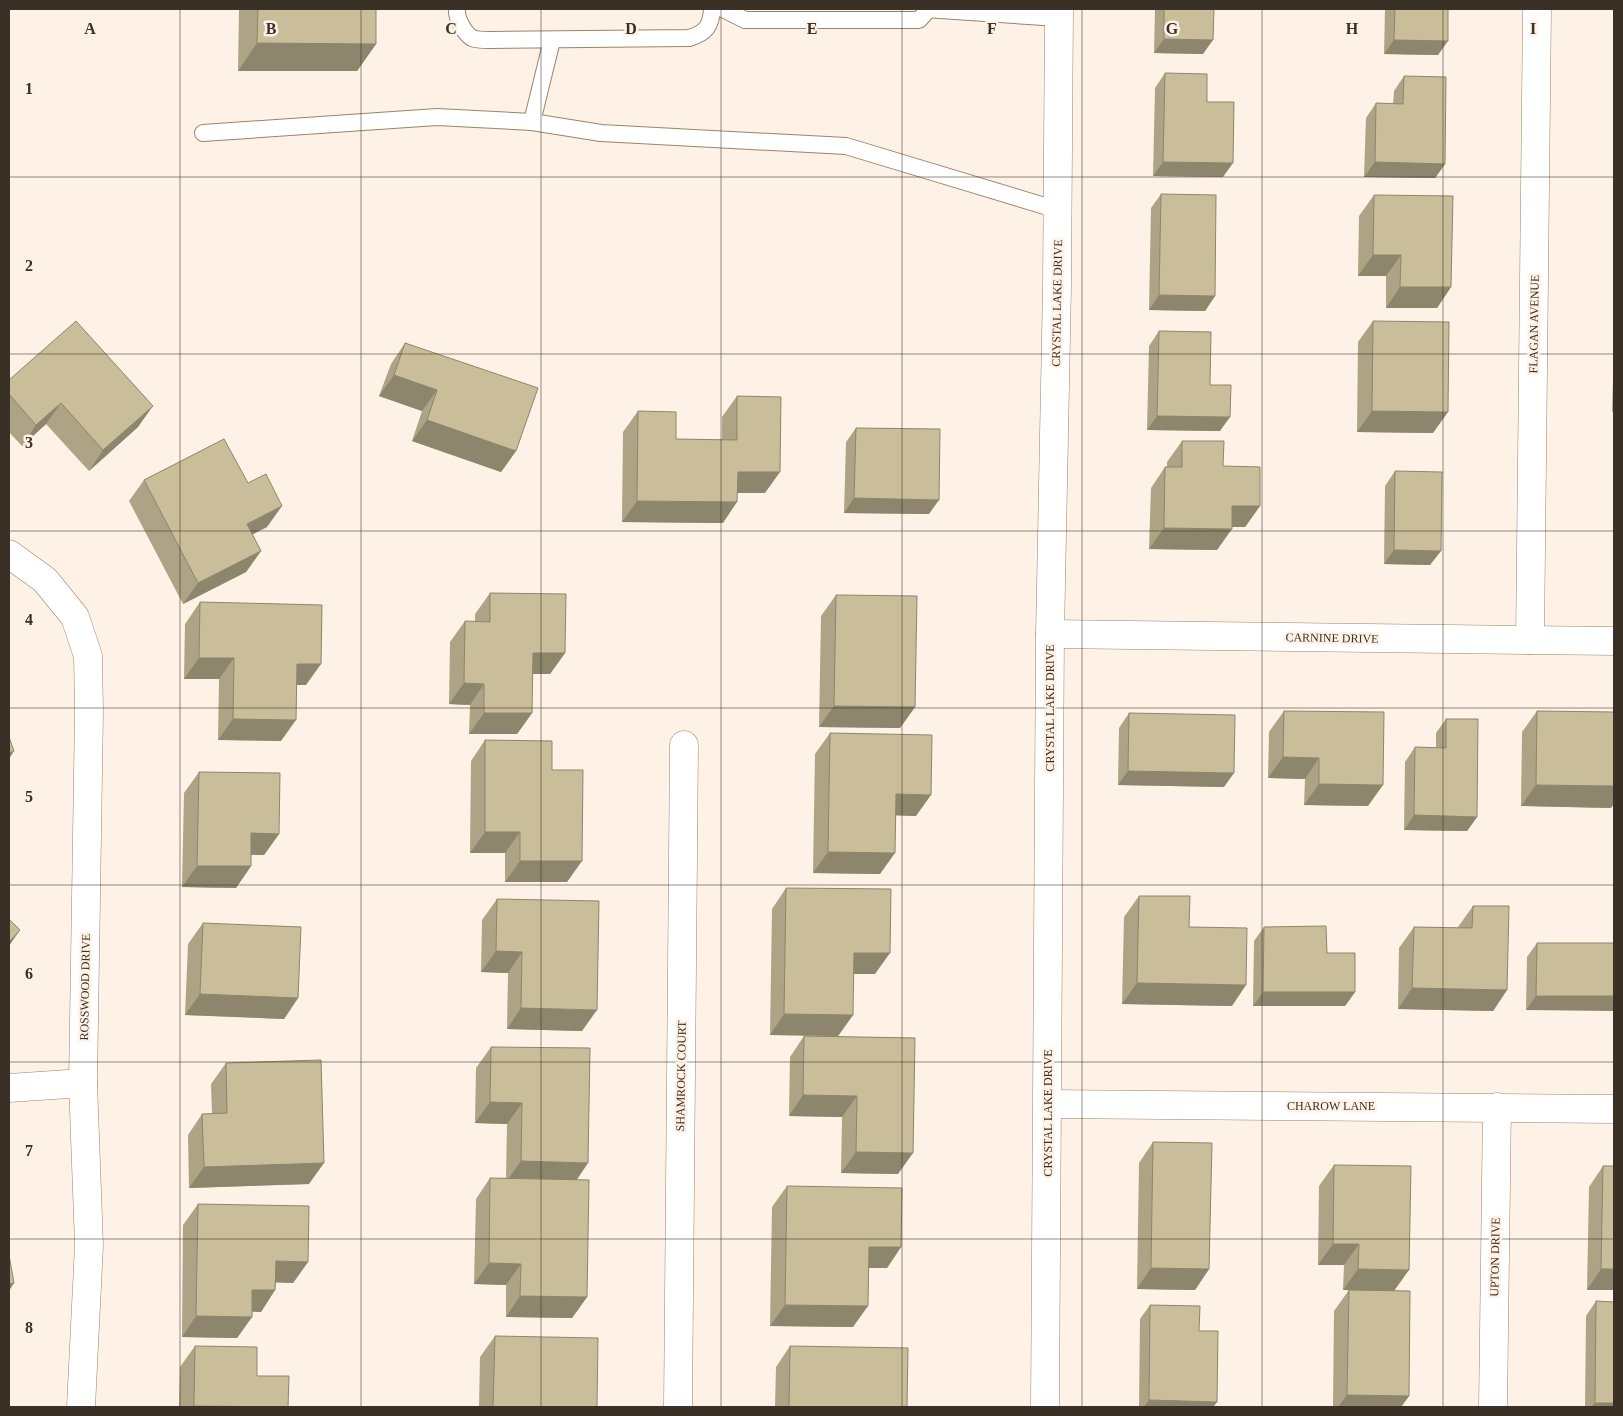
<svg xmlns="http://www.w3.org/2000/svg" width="1623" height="1416" font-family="'Times New Roman',serif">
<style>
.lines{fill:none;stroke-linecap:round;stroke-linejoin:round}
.service-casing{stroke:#9e8269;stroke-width:18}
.minor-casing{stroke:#9e8269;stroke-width:29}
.tertiary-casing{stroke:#9e8269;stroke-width:29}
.service{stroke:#fff;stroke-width:16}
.minor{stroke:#fff;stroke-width:28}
.tertiary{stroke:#fff;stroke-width:28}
.wall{fill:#aea384}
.shaded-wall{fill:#8d856c}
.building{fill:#cabe9a;stroke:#8d856c}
.grid{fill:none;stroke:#3b3025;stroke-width:1;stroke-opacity:0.55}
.labels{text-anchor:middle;stroke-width:5;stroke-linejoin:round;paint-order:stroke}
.street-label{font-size:12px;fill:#3b3025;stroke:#fef2e7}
.grid-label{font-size:16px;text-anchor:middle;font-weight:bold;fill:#3b3025;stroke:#fef2e7;stroke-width:5;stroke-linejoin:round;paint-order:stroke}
</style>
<rect width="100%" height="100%" fill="#fef2e7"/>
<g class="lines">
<defs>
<g id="service">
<path d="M457 9C456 18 464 33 472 38 477 40 484 40 489 40L689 38C706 33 711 26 712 9"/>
<path d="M723 9 745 20H919L927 11"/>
<path d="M925 9 1059 18"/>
<path d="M532 122 601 133 846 146 1058 210"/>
<path d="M203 133 437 117 532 122 552 40"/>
</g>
<g id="minor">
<path d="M9 554 45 580 75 617 88 656 89 712 83 1083 89 1245 81 1407"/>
<path d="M1050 634 1614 641"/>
<path d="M1530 640 1537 9"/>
<path d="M9 1088 83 1083"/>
<path d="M1048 1104 1614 1109"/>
<path d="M678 1407 684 745"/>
<path d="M1493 1407 1497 1107"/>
</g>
<path id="tertiary" d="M1045 1407 1050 634 1057 287 1059 9"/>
</defs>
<use href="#service" class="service-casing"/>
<use href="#minor" class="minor-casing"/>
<use href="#tertiary" class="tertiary-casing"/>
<use href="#service" class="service"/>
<use href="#minor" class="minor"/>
<use href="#tertiary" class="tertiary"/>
</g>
<g class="wall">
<path d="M239 9H376V44L357 71H238Z"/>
<path d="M1155 9H1214L1203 54 1154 53Z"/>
<path d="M1385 9H1448L1438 55 1384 54Z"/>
<path d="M1165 73 1207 102 1223 177 1153 176 1155 88Z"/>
<path d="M1404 76 1445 164 1435 178 1364 177 1366 118 1376 103 1393 104 1394 91Z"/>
<path d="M1161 194 1215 296 1205 311 1149 310 1151 208Z"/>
<path d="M1374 195 1451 287 1437 308H1386V276H1358L1359 216Z"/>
<path d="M1373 321 1433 433 1357 432 1358 342Z"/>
<path d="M1159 331 1210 385 1220 431 1147 430 1149 346Z"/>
<path d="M405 343 516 451 501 472 412 441 422 411 379 396 391 364Z"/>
<path d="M1614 344V412H1612L1614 345Z"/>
<path d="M9 380 138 427 89 471 46 424 22 446 9 432Z"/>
<path d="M737 396 765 493H737L723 523 622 522 623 432 638 411 676 439 722 440V417Z"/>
<path d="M856 428 929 514 844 513 846 442Z"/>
<path d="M1182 441 1223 466 1260 506 1245 527H1232L1217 550 1149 549 1151 488 1165 467H1167V462Z"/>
<path d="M1395 471 1430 565 1384 564 1385 486Z"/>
<path d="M144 480 267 527 252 534 261 551 246 572 183 604 129 501Z"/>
<path d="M490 593 565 653 550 674H532V713L517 734H469L470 705 449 704 450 642 465 621H475V614Z"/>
<path d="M836 595 915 707 900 728 819 727 821 616Z"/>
<path d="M200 602 306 685H296L281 741 218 740 219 679H184L185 624Z"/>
<path d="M1284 711 1368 806 1304 805 1305 779 1268 778 1269 732Z"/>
<path d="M1537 711 1611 808 1521 806 1522 732Z"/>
<path d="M1129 713 1224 787 1118 785 1119 728Z"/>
<path d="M1446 719 1477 817 1467 831 1404 830 1405 762 1415 747 1436 748V733Z"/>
<path d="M830 733 916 816 896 815 880 874 813 873 815 754Z"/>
<path d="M485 740 567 882H505V853H470L471 761Z"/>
<path d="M199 772 279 834 264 855H251V866L236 888 182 887 184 793Z"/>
<path d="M786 888 875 974H853V1015L838 1036 770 1035 772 909Z"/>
<path d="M1139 896 1189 927 1232 1006 1122 1004 1124 917Z"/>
<path d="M497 899 582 1031 507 1029 508 973 481 972 482 920Z"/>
<path d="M1473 906 1507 990 1493 1011 1398 1009 1399 948 1414 927 1458 928V927Z"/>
<path d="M203 923 298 998 284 1019 185 1015 188 944Z"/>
<path d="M1264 927 1327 953 1355 992 1345 1006H1253L1254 941Z"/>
<path d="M1537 943H1614L1526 1010 1527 957Z"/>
<path d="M804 1036 915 1038 898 1174 841 1173 842 1117 789 1116 790 1057Z"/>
<path d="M491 1047 576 1180 587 1297 572 1318 506 1317V1285L474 1284 476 1199 490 1178H506L507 1124 475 1123 476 1068Z"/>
<path d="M226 1063 309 1184 189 1188 188 1135 202 1114H212L211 1084Z"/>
<path d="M1153 1142 1209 1269 1195 1290 1137 1289 1139 1163Z"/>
<path d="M1334 1165 1394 1291 1343 1290 1344 1265H1318L1319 1186Z"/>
<path d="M1603 1166H1614V1290H1587L1589 1187Z"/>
<path d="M787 1186 901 1247 887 1268H869L853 1327 770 1326 772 1207Z"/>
<path d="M198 1204 308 1262 293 1283 276 1282 275 1290 261 1312 252 1311V1317L237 1338 182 1337 183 1225Z"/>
<path d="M1349 1290 1409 1396 1401 1407H1333L1334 1311Z"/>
<path d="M1596 1301 1614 1407H1585L1586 1316Z"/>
<path d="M1150 1305 1199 1331 1217 1402 1213 1407H1139L1140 1319Z"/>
<path d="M495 1336 597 1407H479L480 1357Z"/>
<path d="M195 1346 257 1376 288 1407H179L180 1367Z"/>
<path d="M790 1346 907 1407H775L776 1367Z"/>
</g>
<g class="shaded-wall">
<path d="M1164 39 1213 40 1203 54 1154 53Z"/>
<path d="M1394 40 1448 41 1438 55 1384 54Z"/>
<path d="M257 43 376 44 357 71H238Z"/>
<path d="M1163 162 1233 163 1223 177 1153 176Z"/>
<path d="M1375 162 1445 164 1435 178 1364 177Z"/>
<path d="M1373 255H1401L1386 276H1358Z"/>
<path d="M1400 287H1451L1437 308H1386Z"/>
<path d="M1159 295 1215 296 1205 311 1149 310Z"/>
<path d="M394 375 437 390 422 411 379 396Z"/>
<path d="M61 403 46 424 22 446 36 425Z"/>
<path d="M153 406 138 427 89 471 103 450Z"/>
<path d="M1372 411 1448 412 1433 433 1357 432Z"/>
<path d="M1157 416 1230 417 1220 431 1147 430Z"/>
<path d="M427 420 516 451 501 472 412 441Z"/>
<path d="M738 472H780L765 493H723Z"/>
<path d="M854 498 939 500 929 514 844 513Z"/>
<path d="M637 501 737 502 723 523 622 522Z"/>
<path d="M282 506 267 527 232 545 247 524Z"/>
<path d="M1232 506H1260L1245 527H1217Z"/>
<path d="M1164 528 1232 529 1217 550 1149 549Z"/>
<path d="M1394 550 1441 551 1430 565 1384 564Z"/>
<path d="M261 551 246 572 183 604 198 583Z"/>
<path d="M533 653H565L550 674H518Z"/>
<path d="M199 658H234L219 679H184Z"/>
<path d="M297 664H321L306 685H282Z"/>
<path d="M464 683 484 684 470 705 449 704Z"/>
<path d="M834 706 915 707 900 728 819 727Z"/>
<path d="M484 713H532L517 734H469Z"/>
<path d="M233 719 296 720 281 741 218 740Z"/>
<path d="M14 751 9 759V753Z"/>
<path d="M1283 757 1319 758 1305 779 1268 778Z"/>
<path d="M1128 771 1234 773 1224 787 1118 785Z"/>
<path d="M1319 784 1383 785 1368 806 1304 805Z"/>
<path d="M1536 785 1614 786V804L1611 808 1521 806Z"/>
<path d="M896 794 931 795 916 816 881 815Z"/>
<path d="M1414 815 1477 817 1467 831 1404 830Z"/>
<path d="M485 832H520L505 853H470Z"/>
<path d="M251 833 279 834 264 855 237 854Z"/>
<path d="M828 852 895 853 880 874 813 873Z"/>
<path d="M520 861H582L567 882H505Z"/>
<path d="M197 866H251L236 888 182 887Z"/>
<path d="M20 930 9 946V942Z"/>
<path d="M496 951 522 952 508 973 481 972Z"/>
<path d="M854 953H890L875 974H839Z"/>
<path d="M1137 983 1246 985 1232 1006 1122 1004Z"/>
<path d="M1412 988 1507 990 1493 1011 1398 1009Z"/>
<path d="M1263 992H1355L1345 1006H1253Z"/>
<path d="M200 994 298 998 284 1019 185 1015Z"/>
<path d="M1536 996H1614V1011L1526 1010Z"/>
<path d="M521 1008 597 1010 582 1031 507 1029Z"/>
<path d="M784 1014 853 1015 838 1036 770 1035Z"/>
<path d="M803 1095 857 1096 842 1117 789 1116Z"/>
<path d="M490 1102 522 1103 507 1124 475 1123Z"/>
<path d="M856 1152 913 1153 898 1174 841 1173Z"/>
<path d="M521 1161 588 1163 574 1184 506 1182Z"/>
<path d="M324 1163 309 1184 189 1188 204 1167Z"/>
<path d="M1333 1244H1359L1344 1265H1318Z"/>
<path d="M869 1247H901L887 1268H855Z"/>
<path d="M276 1261 308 1262 293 1283 261 1282Z"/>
<path d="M489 1263 521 1264 506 1285 474 1284Z"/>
<path d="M1151 1268 1209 1269 1195 1290 1137 1289Z"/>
<path d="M1358 1269 1409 1270 1394 1291 1343 1290Z"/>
<path d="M1601 1269H1614V1290H1587Z"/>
<path d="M14 1283 9 1291V1284Z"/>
<path d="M252 1290H275L261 1312 237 1311Z"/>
<path d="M520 1296 587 1297 572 1318 506 1317Z"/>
<path d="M785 1305 868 1306 853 1327 770 1326Z"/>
<path d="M196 1316 252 1317 237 1338 182 1337Z"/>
<path d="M1347 1395 1409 1396 1401 1407H1338Z"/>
<path d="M1149 1400 1217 1402 1213 1407H1144Z"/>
<path d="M1595 1403H1614V1407H1591Z"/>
</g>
<g class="building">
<path d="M258 9H376V44L257 43Z"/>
<path d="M1164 9H1214L1213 40 1164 39Z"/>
<path d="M1395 9H1448V41L1394 40Z"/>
<path d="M1165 73 1207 74V102H1234L1233 163 1163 162Z"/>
<path d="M1404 76 1446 77 1445 164 1375 162 1376 103 1403 104Z"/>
<path d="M1161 194 1216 195 1215 296 1159 295Z"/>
<path d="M1374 195 1453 196 1451 287H1400L1401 255H1373Z"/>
<path d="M76 321 153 406 103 450 61 403 36 425 9 394V380Z"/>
<path d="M1373 321 1449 322 1448 412 1372 411Z"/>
<path d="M1159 331 1211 332 1210 385H1231L1230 417 1157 416Z"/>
<path d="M405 343 538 388 516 451 427 420 437 390 394 375Z"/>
<path d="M737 396 781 397 780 472H738L737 502 637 501 638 411 676 412V439L737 440Z"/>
<path d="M856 428 940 429 939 500 854 498Z"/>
<path d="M224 439 248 483 266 474 282 506 247 524 261 551 198 583 144 480Z"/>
<path d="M1182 441H1224L1223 466 1260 467V506H1232V529L1164 528 1165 467H1182Z"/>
<path d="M1395 471 1442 472 1441 551 1394 550Z"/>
<path d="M490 593 566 594 565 653H533L532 713H484V684L464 683 465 621 490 622Z"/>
<path d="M836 595 917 596 915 707 834 706Z"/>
<path d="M200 602 322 605 321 664H297L296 720 233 719 234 658H199Z"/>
<path d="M1284 711 1384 712 1383 785 1319 784V758L1283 757Z"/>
<path d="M1537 711 1614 712V786L1536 785Z"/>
<path d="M1129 713 1235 715 1234 773 1128 771Z"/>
<path d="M1446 719H1478L1477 817 1414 815 1415 747 1446 748Z"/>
<path d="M830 733 932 735 931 795 896 794 895 853 828 852Z"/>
<path d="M9 737 14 751 9 753Z"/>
<path d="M485 740 552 741V770H583L582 861H520V832H485Z"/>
<path d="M199 772 280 773 279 834 251 833V866H197Z"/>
<path d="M786 888 891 889 890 953H854L853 1015 784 1014Z"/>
<path d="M1139 896H1190L1189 927 1247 928 1246 985 1137 983Z"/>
<path d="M497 899 599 901 597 1010 521 1008 522 952 496 951Z"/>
<path d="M1473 906H1509L1507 990 1412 988 1414 927 1472 928Z"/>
<path d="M9 919 20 930 9 942Z"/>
<path d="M203 923 301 927 298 998 200 994Z"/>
<path d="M1326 926 1327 953H1355V992H1263L1264 927Z"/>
<path d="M1537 943H1614V996H1536Z"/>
<path d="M804 1036 915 1038 913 1153 856 1152 857 1096 803 1095Z"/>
<path d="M491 1047 590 1048 588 1163 521 1161 522 1103 490 1102Z"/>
<path d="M321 1060 324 1163 204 1167 202 1114 227 1113 226 1063Z"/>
<path d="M1153 1142 1212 1143 1209 1269 1151 1268Z"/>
<path d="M1334 1165 1411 1166 1409 1270 1358 1269 1359 1244H1333Z"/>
<path d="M1603 1166H1614V1269H1601Z"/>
<path d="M490 1178 589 1180 587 1297 520 1296 521 1264 489 1263Z"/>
<path d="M787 1186 902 1188 901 1247H869L868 1306 785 1305Z"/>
<path d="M198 1204 309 1206 308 1262 276 1261 275 1290H252V1317L196 1316Z"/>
<path d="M9 1255 14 1283 9 1284Z"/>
<path d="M1349 1290 1410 1291 1409 1396 1347 1395Z"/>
<path d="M1596 1301 1614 1302V1403H1595Z"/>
<path d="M1150 1305 1200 1306 1199 1331H1218L1217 1402 1149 1400Z"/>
<path d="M495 1336 598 1338 597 1407H493Z"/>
<path d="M195 1346 257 1347V1376H289L288 1407 194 1406Z"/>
<path d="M790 1346 908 1348 907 1407H789Z"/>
</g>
<path class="grid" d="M180 9V1407M361 9V1407M541 9V1407M721 9V1407M902 9V1407M1082 9V1407M1262 9V1407M1443 9V1407M9 177H1614M9 354H1614M9 531H1614M9 708H1614M9 885H1614M9 1062H1614M9 1239H1614"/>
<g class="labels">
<g class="street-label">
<text transform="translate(1057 303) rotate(-89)" y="4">CRYSTAL LAKE DRIVE</text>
<text transform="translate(1534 324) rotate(-89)" y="4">FLAGAN AVENUE</text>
<text transform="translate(1332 638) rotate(1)" y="4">CARNINE DRIVE</text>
<text transform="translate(1050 708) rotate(-90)" y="4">CRYSTAL LAKE DRIVE</text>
<text transform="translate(85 987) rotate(-89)" y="4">ROSSWOOD DRIVE</text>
<text transform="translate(681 1076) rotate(-89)" y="4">SHAMROCK COURT</text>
<text x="1331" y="1110">CHAROW LANE</text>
<text transform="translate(1048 1113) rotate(-90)" y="4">CRYSTAL LAKE DRIVE</text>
<text transform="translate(1495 1257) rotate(-89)" y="4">UPTON DRIVE</text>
</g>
</g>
<g class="grid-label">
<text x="90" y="34">A</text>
<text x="271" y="34">B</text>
<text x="451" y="34">C</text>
<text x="631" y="34">D</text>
<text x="812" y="34">E</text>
<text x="992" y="34">F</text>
<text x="1172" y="34">G</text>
<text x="1352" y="34">H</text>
<text x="1533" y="34">I</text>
<text x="29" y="94">1</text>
<text x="29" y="271">2</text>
<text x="29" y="448">3</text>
<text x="29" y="625">4</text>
<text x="29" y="802">5</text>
<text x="29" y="979">6</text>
<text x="29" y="1156">7</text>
<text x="29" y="1333">8</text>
</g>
<rect width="1623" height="1416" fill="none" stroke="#3b3025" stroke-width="20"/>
</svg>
